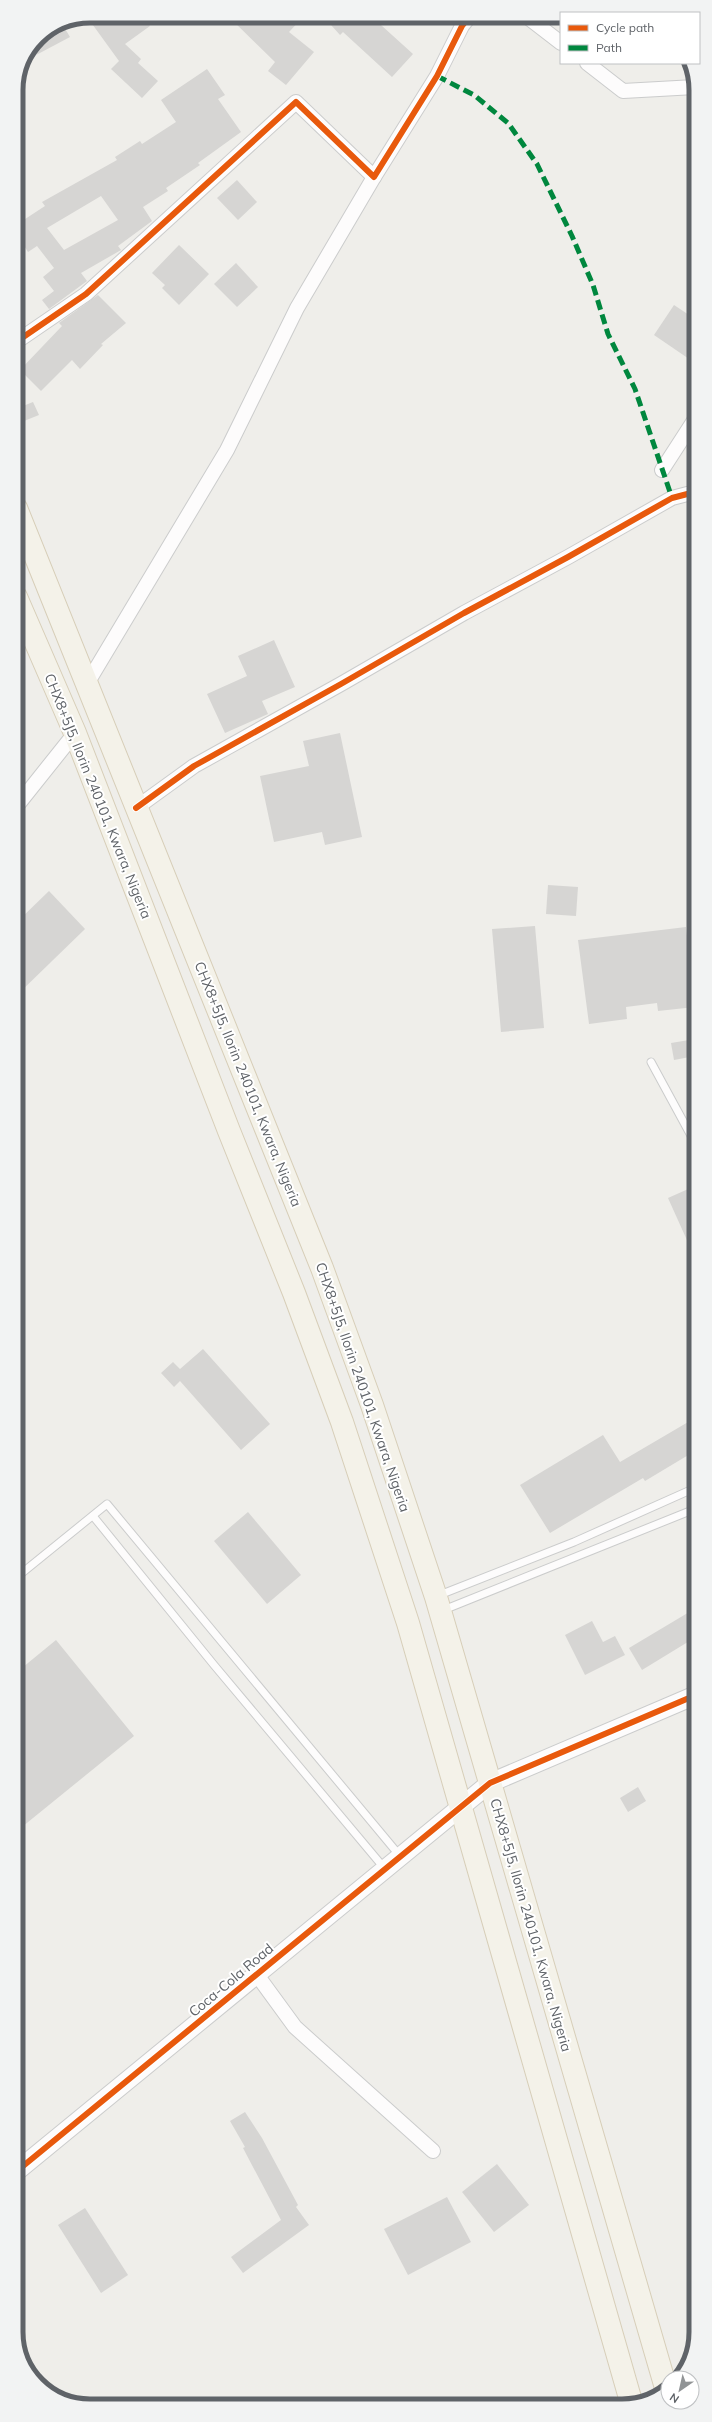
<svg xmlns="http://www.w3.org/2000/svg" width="712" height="2422" font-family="Mulish,sans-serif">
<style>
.building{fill:#d6d5d3;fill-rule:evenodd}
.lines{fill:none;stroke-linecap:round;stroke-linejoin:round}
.service-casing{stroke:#cbcccc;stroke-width:9}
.minor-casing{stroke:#cbcccc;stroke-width:16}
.tertiary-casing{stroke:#cbcccc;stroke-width:20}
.primary-casing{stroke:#d7ceb8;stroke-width:24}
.service{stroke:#fdfcfc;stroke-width:7}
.minor{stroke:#fdfcfc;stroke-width:14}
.tertiary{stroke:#fdfcfc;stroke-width:18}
.primary{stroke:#f4f2e9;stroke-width:22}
.quiet{stroke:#00873e;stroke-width:5;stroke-dasharray:10 5;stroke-linecap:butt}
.cycleway-casing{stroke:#fff;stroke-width:8}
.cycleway{stroke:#e8590c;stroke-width:6}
.labels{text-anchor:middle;stroke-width:4;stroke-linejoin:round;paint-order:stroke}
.street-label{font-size:14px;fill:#5f6368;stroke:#fff}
.rim{fill:none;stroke:#5f6368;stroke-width:5}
</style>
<rect width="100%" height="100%" fill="#efeeea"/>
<g class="building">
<path d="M95 16 102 23 111 16H143L150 26 125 44 141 59 138 63 158 81 142 98 111 69 119 61 90 21Z"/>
<path d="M228 16H304L289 32 314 52 286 85 268 71 275 62Z"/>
<path d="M323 16H371L413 54 392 77 343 32 340 35Z"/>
<path d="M61 22 70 37 21 63 38 37Z"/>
<path d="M207 69 225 95 218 99 241 132 198 163 200 165 166 188 168 191 143 207 152 221 118 246 121 250 81 273 87 281 49 309 42 300 54 291 43 277 54 268 37 246 28 252 16 233V225L45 206 42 202 117 160 115 157 140 141 142 144 176 122 161 100ZM101 196 118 220 64 250 47 228Z"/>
<path d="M237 180 257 202 238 220 217 198Z"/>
<path d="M179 245 209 274 179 305 162 288 165 285 152 273Z"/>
<path d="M236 263 258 287 237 307 214 284Z"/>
<path d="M98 295 126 323 101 344 103 345 80 369 72 360 41 391 20 370 62 326 59 323Z"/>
<path d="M674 305 695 319V363L654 335Z"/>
<path d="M33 402 39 415 24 421 18 408Z"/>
<path d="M274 640 295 687 262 701 268 714 225 733 207 694 247 676 238 656Z"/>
<path d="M340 733 362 837 325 845 322 832 274 842 260 776 309 766 303 741Z"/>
<path d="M548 885 578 887 576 916 546 914Z"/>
<path d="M49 891 85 929 17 995V922Z"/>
<path d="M535 926 544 1028 501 1032 492 929Z"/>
<path d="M686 927 695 1007 658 1011 657 1003 626 1007 627 1019 589 1024 578 940Z"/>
<path d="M695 1039V1056L674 1060 671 1043Z"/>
<path d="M695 1186V1258L668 1198Z"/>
<path d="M203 1349 270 1424 241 1450 180 1381 174 1387 161 1373 173 1362 180 1369Z"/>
<path d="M695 1418V1451L645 1481 643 1478 550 1533 520 1485 603 1435 620 1462Z"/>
<path d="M248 1512 301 1575 267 1604 214 1541Z"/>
<path d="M696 1608V1637L642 1670 629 1648Z"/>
<path d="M592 1621 603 1642 615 1636 625 1655 585 1675 565 1635Z"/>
<path d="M56 1640 134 1736 17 1831V1672Z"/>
<path d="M638 1787 646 1801 628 1812 620 1798Z"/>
<path d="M245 2112 262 2138 298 2205 296 2207 309 2225 243 2273 231 2257 281 2220 243 2148 245 2147 230 2121Z"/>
<path d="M497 2164 529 2205 494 2232 462 2192Z"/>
<path d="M447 2197 471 2242 408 2275 384 2229Z"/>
<path d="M85 2208 128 2275 101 2293 58 2225Z"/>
</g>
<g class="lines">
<defs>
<g id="service">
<path d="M651 1062 695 1143"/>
<path d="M93 1516 214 1665 385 1869"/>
<path d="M17 1577 107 1504 400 1856"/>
<path d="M437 1596 574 1542 695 1488"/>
<path d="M441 1611 695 1509"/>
</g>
<g id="minor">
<path d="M526 16 561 43"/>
<path d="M587 63 623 91 695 87"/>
<path d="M16 342 86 294 296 102 374 177 437 76 462 26 470 16"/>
<path d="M662 470 695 419"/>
<path d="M88 682 227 450 297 308 374 177"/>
<path d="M16 807 75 733"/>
<path d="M136 808 194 766 341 684 464 613 568 557 672 498 695 492"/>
<path d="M257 1975 295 2027 433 2151"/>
</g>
<path id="tertiary" d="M17 2171 490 1783 696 1695"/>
<g id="primary">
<path d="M16 508 322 1268 372 1405 436 1597 666 2388"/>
<path d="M16 597 75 733 229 1131 294 1293 342 1422 408 1623 632 2405"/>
</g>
</defs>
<use href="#service" class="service-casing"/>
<use href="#minor" class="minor-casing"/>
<use href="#tertiary" class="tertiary-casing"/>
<use href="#primary" class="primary-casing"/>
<use href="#service" class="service"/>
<use href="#minor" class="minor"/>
<use href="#tertiary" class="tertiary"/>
<use href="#primary" class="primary"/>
<path class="quiet" d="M437 76 474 95 508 123 537 164 572 236 593 285 608 334 635 389 672 498"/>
<defs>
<g id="cycleway">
<path d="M16 342 86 294 296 102 374 177 437 76 462 26 470 16"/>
<path d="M136 808 194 766 341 684 464 613 568 557 672 498 695 492"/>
<path d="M17 2171 490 1783 696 1695"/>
</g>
</defs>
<use href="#cycleway" class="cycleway-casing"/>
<use href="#cycleway" class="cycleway"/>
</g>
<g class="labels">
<g class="street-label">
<text transform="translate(98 796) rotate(68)" y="5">CHX8+5J5, Ilorin 240101, Kwara, Nigeria</text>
<text transform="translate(248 1084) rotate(68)" y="5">CHX8+5J5, Ilorin 240101, Kwara, Nigeria</text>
<text transform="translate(363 1387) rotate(71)" y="5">CHX8+5J5, Ilorin 240101, Kwara, Nigeria</text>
<text transform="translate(531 1925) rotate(74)" y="5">CHX8+5J5, Ilorin 240101, Kwara, Nigeria</text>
<text transform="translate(231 1980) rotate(-40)" y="5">Coca-Cola Road</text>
</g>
</g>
<path d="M0 0H712V2422H0ZM90 23H622A67 67 0 0 1 689 90V2332A67 67 0 0 1 622 2399H90A67 67 0 0 1 23 2332V90A67 67 0 0 1 90 23Z" fill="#f2f3f3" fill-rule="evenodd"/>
<path class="rim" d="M90 23H622A67 67 0 0 1 689 90V2332A67 67 0 0 1 622 2399H90A67 67 0 0 1 23 2332V90A67 67 0 0 1 90 23Z"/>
<rect x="560" y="12" width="140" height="52" fill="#ffffff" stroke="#bfc1c3"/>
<rect x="568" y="25" width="20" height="6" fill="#e8590c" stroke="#bfc1c3"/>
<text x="596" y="32" font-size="12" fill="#5f6368">Cycle path</text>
<rect x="568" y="45" width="20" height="6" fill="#00873e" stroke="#bfc1c3"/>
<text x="596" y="52" font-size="12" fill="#5f6368">Path</text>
<g transform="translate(680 2390) rotate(214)"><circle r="19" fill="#ffffff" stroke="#bfc1c3"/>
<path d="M0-3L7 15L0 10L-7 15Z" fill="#919496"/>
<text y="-6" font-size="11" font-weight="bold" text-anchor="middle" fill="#5f6368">N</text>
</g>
</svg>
